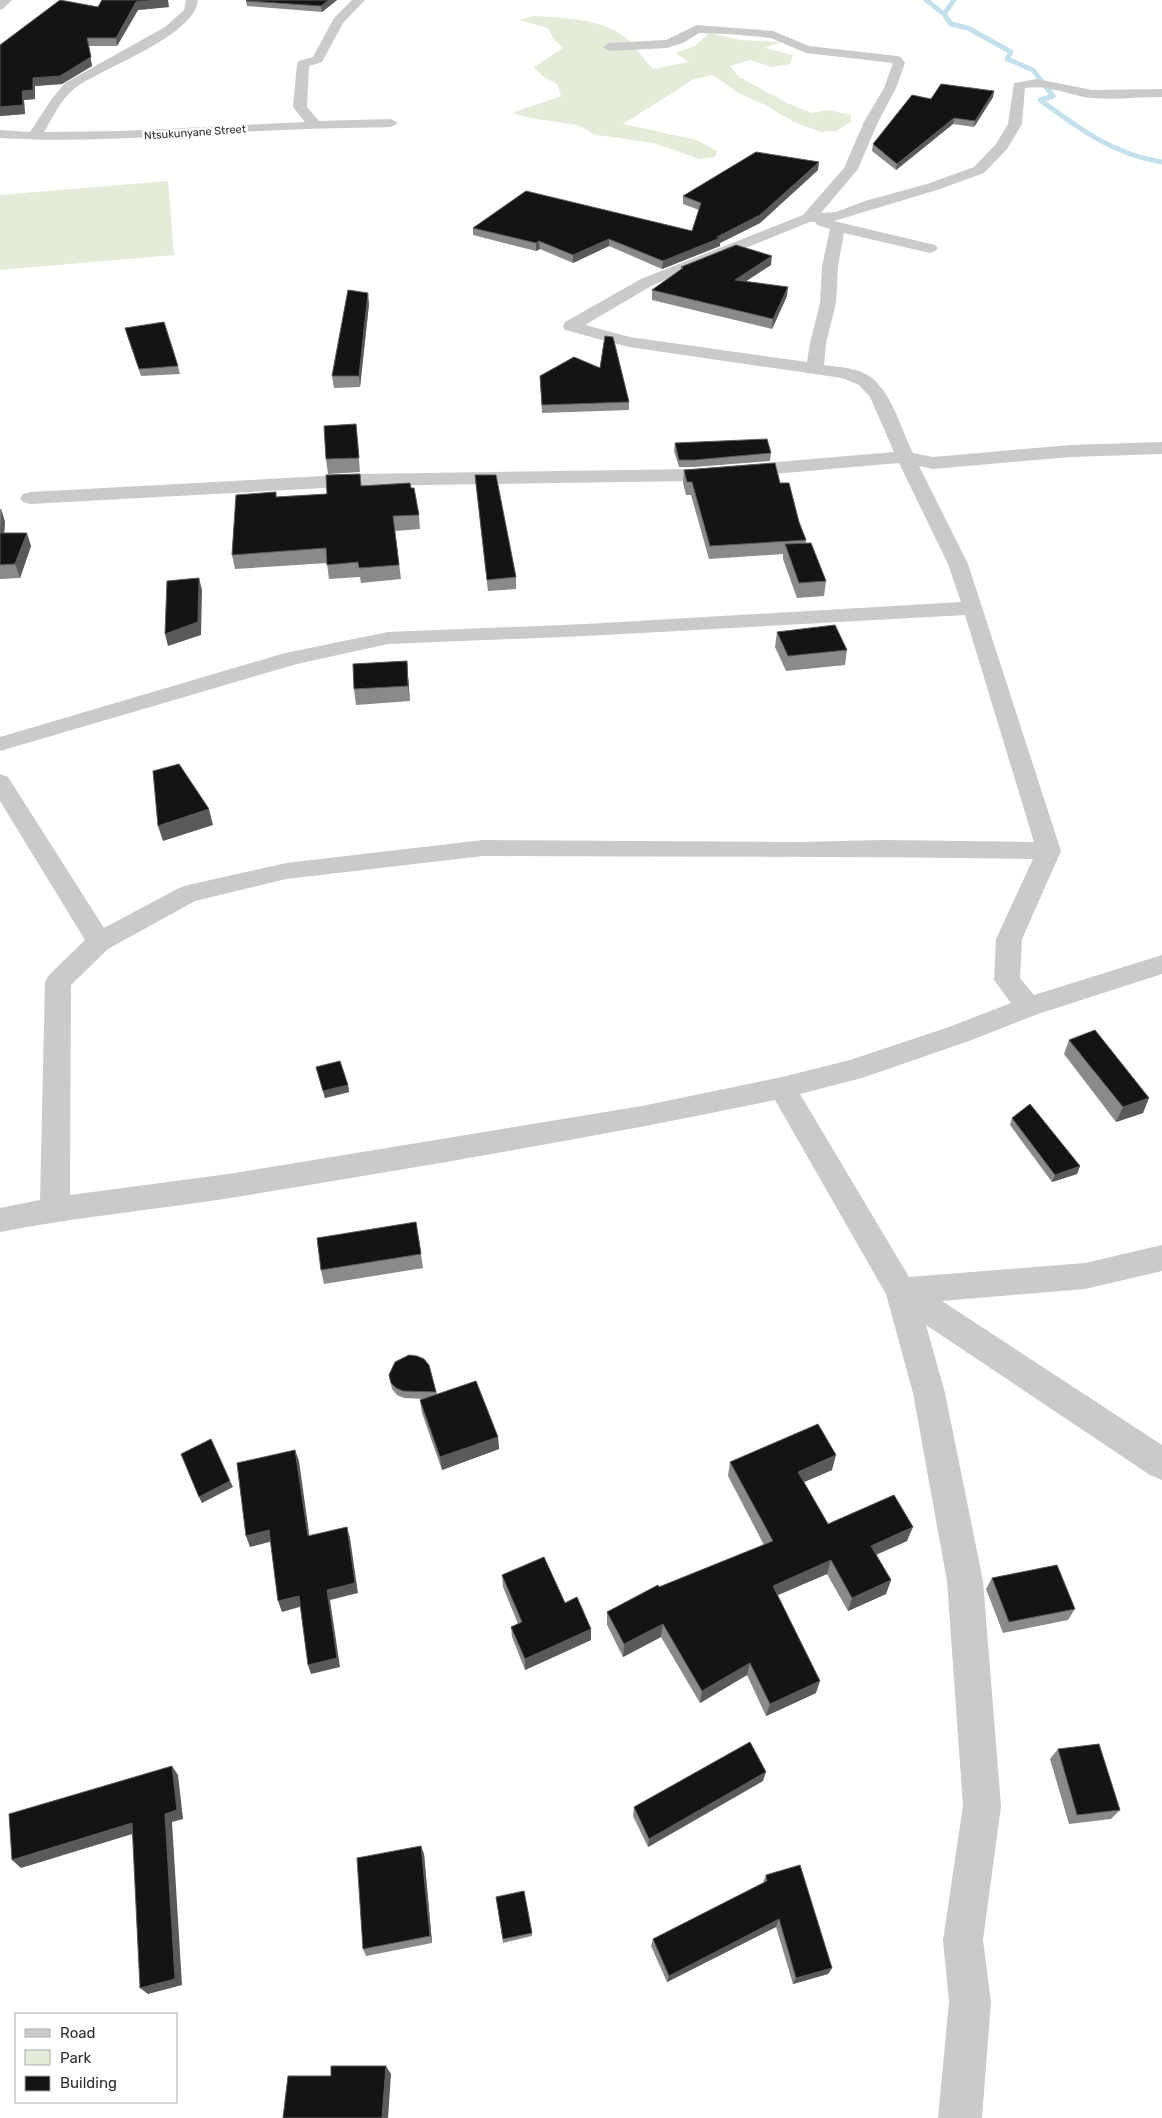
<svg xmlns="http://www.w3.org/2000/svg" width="1162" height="2118" font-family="Rubik,sans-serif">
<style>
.green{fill:#e4ecd9}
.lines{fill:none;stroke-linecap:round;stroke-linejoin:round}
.stream{stroke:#c4e0ed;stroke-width:5}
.minor{fill:#cacaca;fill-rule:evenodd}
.wall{fill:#8a8a8a}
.shaded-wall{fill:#5a5a5a}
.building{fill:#141414;stroke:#5a5a5a}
.labels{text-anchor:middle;stroke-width:5;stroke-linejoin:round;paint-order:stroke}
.far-street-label{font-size:11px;fill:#2d2d2d;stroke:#fff}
</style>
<rect width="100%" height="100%" fill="#fff"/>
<g class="green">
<path d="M534 16C563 18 600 18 625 37 636 46 643 59 653 69L689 62 675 53 695 46 709 33 741 40 781 42 765 48 793 55 790 64 772 67 750 60 730 66 739 77 785 102 812 113 828 110 851 115V122L836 131 821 132 796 123 765 105 738 93 713 75 694 79 623 124 697 140 717 151 715 157 699 159 654 143 596 135 576 125 530 118 512 113 561 96 557 84 542 76 534 67 563 48 553 38 548 28 519 20Z"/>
<path d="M168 181 174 255 0 270V195Z"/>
</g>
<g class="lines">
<g class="stream">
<path d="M926 0 944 14"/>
<path d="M954 0 944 14 951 24 968 28 1011 52 1007 59 1033 70 1053 96 1040 100C1078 128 1114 155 1162 162"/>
</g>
<g class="minor">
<path d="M0 0H12L4 8 0 10Z"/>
<path d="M186 0H198C195 36 104 67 75 88 61 99 53 117 44 132L122 131 305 122 293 107 297 64 299 61 313 57 334 18 352 0H365L343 23 322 62 309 66 307 107 319 121 391 119 398 123 391 127C342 128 292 129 243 132 162 136 81 143 0 138V130L30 132 51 100 65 83 165 27 184 10Z"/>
<path d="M697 25 773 31 809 46 897 56 901 57 905 63 896 88 878 122 858 169 821 213 836 212 865 201 927 184 974 167 996 144 1008 124 1014 83 1037 79 1092 90 1162 89V97C1138 97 1114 100 1091 98 1069 95 1047 84 1025 88L1022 124 1007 149 984 173 937 190 834 221 935 245 938 248 935 251 930 253 844 233 838 266 836 303 826 343 824 365C839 367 860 368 872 378 893 396 901 429 913 453L933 457 1070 445 1162 442V454L1070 457 933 469 919 466 968 564 1061 851 1022 939 1020 978 1034 995 1162 955V974L1038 1014 969 1041 862 1078 800 1094 909 1277 1085 1263 1162 1245V1271L1085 1289 942 1301 1162 1445V1480L1150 1475 926 1325 945 1393 983 1581 1001 1806 983 1940 991 2002 982 2118H938L949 2002 943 1940 963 1806 947 1581 913 1393 886 1294 775 1100C594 1138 412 1168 230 1198 154 1210 76 1217 0 1232V1208L40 1200 45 982 49 975 85 940 0 801V774L8 777 104 928 179 888 188 885 286 863 483 840 799 842 883 840 1034 842 965 615 586 636 388 644 297 664 0 751V737L285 653 388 632 586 624 961 602 948 564 899 463 694 481 359 486 30 504 23 502 20 498 23 494 30 492 359 474 694 469 894 452 870 397 859 385 842 378 629 347 565 330 563 326 565 322 641 279 803 215 844 168 864 122 884 88 893 63 806 53 771 38 728 34 699 33 683 43 667 48 609 51 603 47 609 43 666 40ZM810 222H815L817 225 830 229 822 266 820 303 810 343 807 362 630 337 585 325 653 285ZM483 856C666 857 850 856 1033 859L996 939 994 980 1011 1003 949 1027 850 1060 782 1077 642 1106 228 1174 70 1195 71 985 108 949 195 901 286 879Z"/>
</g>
</g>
<g class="wall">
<path d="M337 0 322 12 247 6 246 1Z"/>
<path d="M98 7H169L138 10 117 46H88L92 66 62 84 35 86V99L24 100 25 114 0 116Z"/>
<path d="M994 91 993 97 974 127 953 124 896 170 872 151 873 144 931 99Z"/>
<path d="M818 170 760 223 720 243V246L662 269 609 246 573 263 540 249 536 251 473 235V228L692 231 699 210 683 204V196Z"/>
<path d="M771 265 746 281 787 296 772 329 652 300V290L681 269V267Z"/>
<path d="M369 304 360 387 334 388 332 376Z"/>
<path d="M125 328 178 366 180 374 141 376 127 335Z"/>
<path d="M540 376 629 402V410L542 413Z"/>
<path d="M356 424 360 472 328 474 326 459Z"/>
<path d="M675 443 771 453 770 461 694 467H679L674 451Z"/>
<path d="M684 470 780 483 799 522 806 540V543L826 581 824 596 797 598 783 559V554L709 559 691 495H686L683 483Z"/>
<path d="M360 474 361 486 411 488 419 515 420 529 395 531 401 579 361 583 360 577 329 579 327 563 235 569 232 555 276 497 327 494Z"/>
<path d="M475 475 516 577V589L488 591Z"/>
<path d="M0 509H1L5 522 4 533 31 546 20 578 0 579Z"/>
<path d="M777 632 847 650 845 665 786 671 775 647Z"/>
<path d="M408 676 410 701 356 705 354 689Z"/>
<path d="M1069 1040 1143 1113 1116 1122 1064 1054Z"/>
<path d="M316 1067 348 1085 349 1092 325 1098Z"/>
<path d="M1012 1118 1080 1166 1077 1174 1052 1182 1010 1125Z"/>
<path d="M416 1222 423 1268 324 1284 321 1270Z"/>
<path d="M429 1365 437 1394 498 1437 499 1449 442 1470 422 1413 420 1400 424 1399 404 1398 397 1395 392 1389 389 1375Z"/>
<path d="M730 1462 832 1470 804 1482 828 1524 907 1541 876 1555 891 1580 886 1594 848 1611 827 1574 777 1595 816 1693 766 1716 747 1675 700 1703 661 1637 623 1657 607 1625V1612L659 1587 764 1545 728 1476Z"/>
<path d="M502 1575 565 1603 591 1640 525 1670 512 1637 511 1627 518 1624 503 1587Z"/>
<path d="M992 1578 1075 1609 1068 1620 1003 1633 986 1589Z"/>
<path d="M1058 1749 1120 1810 1111 1819 1069 1824 1050 1759Z"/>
<path d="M763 1781 648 1847 633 1816 634 1807Z"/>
<path d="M424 1854 432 1943 366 1956 363 1949Z"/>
<path d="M766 1875 832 1968 828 1974 793 1984 776 1927 667 1982 651 1946 653 1939 763 1883Z"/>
<path d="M524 1891 532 1936 503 1943 496 1897Z"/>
</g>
<g class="shaded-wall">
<path d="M161 0H168L169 7 138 10 117 46 116 38 136 2Z"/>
<path d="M329 0H337L322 12 321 6Z"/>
<path d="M87 38 92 66 62 84 35 86V99L24 100 25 114 0 116V107L22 91 33 78Z"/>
<path d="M994 91 993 97 974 127 975 121Z"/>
<path d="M954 118 953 124 896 170 897 164Z"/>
<path d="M819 162 818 170 760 223 720 243V246L662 269 663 261 717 237Z"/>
<path d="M609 239V246L573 263V255Z"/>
<path d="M539 241 540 249 536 251V243Z"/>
<path d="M772 256 771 265 734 289 735 280Z"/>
<path d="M788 287 787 296 772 329 773 319Z"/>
<path d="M368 293 369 304 360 387 359 376Z"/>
<path d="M1 509 5 522 3 547 0 537Z"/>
<path d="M27 533 31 546 20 578 15 564Z"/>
<path d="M199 578 202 590 201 635 168 646 165 634Z"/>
<path d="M407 661 408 676 410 701 408 686Z"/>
<path d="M209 809 213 825 163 841 158 826Z"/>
<path d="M348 1085 349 1092 325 1098 323 1091Z"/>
<path d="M1149 1098 1143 1113 1116 1122 1123 1107Z"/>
<path d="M1080 1166 1077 1174 1052 1182 1055 1175Z"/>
<path d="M498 1437 499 1449 442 1470 440 1457Z"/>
<path d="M295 1450 299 1461 311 1547 308 1536Z"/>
<path d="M836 1455 832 1470 795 1486 798 1472Z"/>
<path d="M230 1481 233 1487 202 1503 199 1497Z"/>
<path d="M347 1527 350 1538 358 1593 330 1600 340 1667 311 1674 308 1665 327 1590Z"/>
<path d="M913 1527 907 1541 866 1559 871 1546Z"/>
<path d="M269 1530 273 1541 250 1547 246 1536Z"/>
<path d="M831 1560 827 1574 769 1599 773 1586Z"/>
<path d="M891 1580 886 1594 848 1611 852 1598Z"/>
<path d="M299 1596 303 1606 282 1612 278 1601Z"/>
<path d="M663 1624 661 1637 623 1657 624 1644Z"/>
<path d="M591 1629V1640L525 1670V1659Z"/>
<path d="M750 1663 747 1675 700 1703 702 1691Z"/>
<path d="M820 1681 816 1693 766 1716 770 1704Z"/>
<path d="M172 1766 178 1775 183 1819 172 1822 182 1985 148 1994 140 1988Z"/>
<path d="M766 1772 763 1781 648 1847 649 1839Z"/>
<path d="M132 1823 139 1832 21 1868 12 1860Z"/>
<path d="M421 1846 424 1854 432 1943 430 1936Z"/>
<path d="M779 1919 776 1927 667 1982 669 1976Z"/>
<path d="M832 1968 828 1974 793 1984 796 1978Z"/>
<path d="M386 2066 391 2074 388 2118H382Z"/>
</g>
<g class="building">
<path d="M60 0 98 7 102 0H161L136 2 116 38H87L91 57 60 76 33 78V90L22 91 23 105 0 107V45Z"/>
<path d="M247 0H329L321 6 246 1Z"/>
<path d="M941 84 994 91 975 121 954 118 897 164 873 144 912 95 931 99Z"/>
<path d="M756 152 819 162 760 215 717 237 720 238 663 261 609 239 573 255 539 241 536 243 473 228 526 191 692 231 701 203 683 196Z"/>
<path d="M736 245 772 256 735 280 788 287 773 319 652 290 683 268 681 267Z"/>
<path d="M348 290 368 293 359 376H332Z"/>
<path d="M164 322 178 366 139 369 125 328Z"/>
<path d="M605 336 613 337 629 402 542 405 540 376 574 357 600 368Z"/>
<path d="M356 424 359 458 326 459 324 426Z"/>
<path d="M767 439 771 453 694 460H679L675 443Z"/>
<path d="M775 463 780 483H789L799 522 806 540 710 546 692 482H687L684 470Z"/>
<path d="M360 474 361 486 410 483 411 488H414L419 515 393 516 399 565 359 568 358 562 327 565 326 548 232 555 236 495 276 492V497L327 494 326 475Z"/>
<path d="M475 475H496L516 577 487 580Z"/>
<path d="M0 533H27L15 564 0 565Z"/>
<path d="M811 543 826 581 799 583 785 544Z"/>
<path d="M199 578 198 622 165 634 167 581Z"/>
<path d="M835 625 847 650 788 656 777 632Z"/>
<path d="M407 661 408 686 354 689 353 664Z"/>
<path d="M179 764 209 809 158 826 153 771Z"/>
<path d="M1095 1030 1149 1098 1123 1107 1069 1040Z"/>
<path d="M340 1061 348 1085 323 1091 316 1067Z"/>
<path d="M1030 1104 1080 1166 1055 1175 1012 1118Z"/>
<path d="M416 1222 421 1254 321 1270 317 1238Z"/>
<path d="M409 1355 417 1356 424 1359 429 1365 436 1392 403 1391 396 1388 391 1383 389 1375 395 1362Z"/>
<path d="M476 1381 498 1437 440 1457 420 1400Z"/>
<path d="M818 1424 836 1455 798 1472 828 1524 894 1495 913 1527 871 1546 891 1580 852 1598 831 1560 773 1586 820 1681 770 1704 750 1663 702 1691 663 1624 624 1644 607 1612 658 1585 659 1587 773 1541 730 1462Z"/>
<path d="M211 1439 230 1481 199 1497 181 1454Z"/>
<path d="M295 1450 308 1536 347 1527 355 1583 327 1590 337 1658 308 1665 299 1596 278 1601 269 1530 246 1536 237 1463Z"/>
<path d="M544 1557 565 1603 577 1597 591 1629 525 1659 511 1627 522 1622 502 1575Z"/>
<path d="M1057 1565 1075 1609 1009 1622 992 1578Z"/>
<path d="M750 1742 766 1772 649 1839 634 1807Z"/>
<path d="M1099 1744 1120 1810 1077 1815 1058 1749Z"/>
<path d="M172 1766 177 1810 165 1814 175 1979 140 1988 132 1823 12 1860 9 1814Z"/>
<path d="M421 1846 430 1936 363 1949 357 1858Z"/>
<path d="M800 1865 832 1968 796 1978 779 1919 669 1976 653 1939 767 1881 766 1875Z"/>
<path d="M524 1891 532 1933 503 1939 496 1897Z"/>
<path d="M331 2066H386L382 2118H283L288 2076H331Z"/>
</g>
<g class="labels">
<g class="far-street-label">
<text transform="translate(195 132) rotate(-4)" y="4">Ntsukunyane Street</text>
</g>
</g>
<rect x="15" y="2013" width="162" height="90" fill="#ffffff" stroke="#ababab"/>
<rect x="25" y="2029" width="25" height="8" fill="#cacaca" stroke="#ababab"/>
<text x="60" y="2038" font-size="15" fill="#2d2d2d">Road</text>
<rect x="25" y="2050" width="25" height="15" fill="#e4ecd9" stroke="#ababab"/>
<text x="60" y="2063" font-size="15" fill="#2d2d2d">Park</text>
<rect x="25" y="2076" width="25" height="15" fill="#141414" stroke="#ababab"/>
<text x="60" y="2088" font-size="15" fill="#2d2d2d">Building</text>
</svg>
